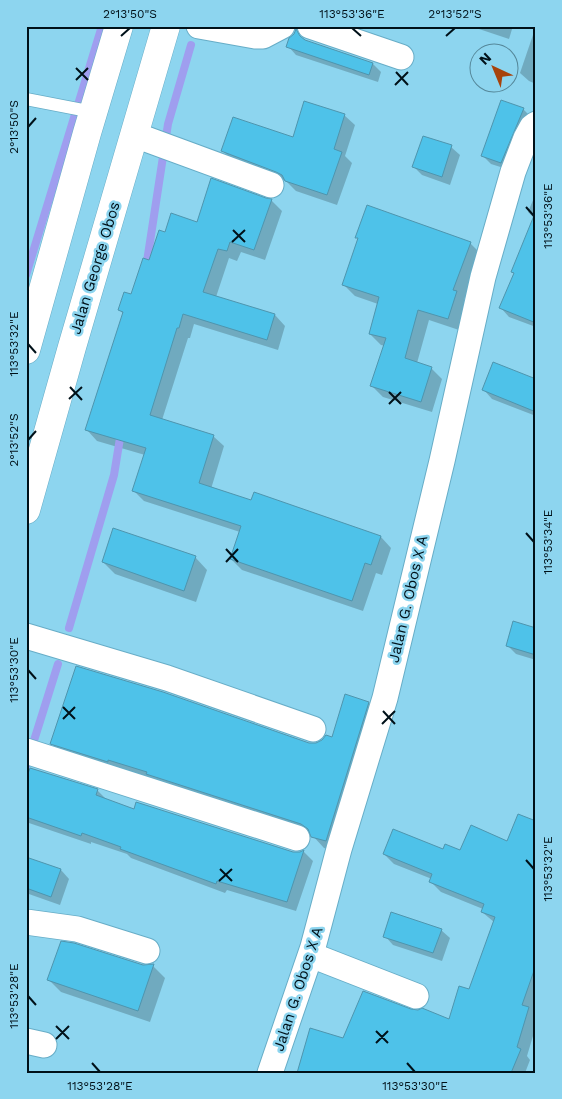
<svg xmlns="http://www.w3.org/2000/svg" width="562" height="1099" font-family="'Work Sans',sans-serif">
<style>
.shadow{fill:#0003}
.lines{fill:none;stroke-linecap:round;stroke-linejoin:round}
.stream{stroke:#9f9eef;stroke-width:8}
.building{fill:#4ec2e9;stroke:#4e95ae}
.service-casing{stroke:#67adc7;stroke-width:14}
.minor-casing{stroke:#67adc7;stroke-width:27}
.primary-casing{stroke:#67adc7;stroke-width:29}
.service{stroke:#fff;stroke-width:12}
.minor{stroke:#fff;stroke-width:25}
.primary{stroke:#fff;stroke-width:28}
.ticks{fill:none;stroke:#001119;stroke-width:2}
.labels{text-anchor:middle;stroke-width:5;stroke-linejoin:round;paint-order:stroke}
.street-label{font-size:15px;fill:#001119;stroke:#8dd5ef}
.neatline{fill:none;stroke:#001119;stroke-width:2}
.ticks-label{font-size:12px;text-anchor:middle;fill:#001119}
</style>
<rect width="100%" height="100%" fill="#8dd5ef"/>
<g class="shadow">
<path d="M470 26H513L509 39Z"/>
<path d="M536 26V84L529 81 520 73Z"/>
<path d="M296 32 305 41 373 64 381 72 378 82 296 55 288 46Z"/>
<path d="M523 109 532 118 510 170 491 164 483 156Z"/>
<path d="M344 115 355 125 345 156 352 163 337 205 296 191 286 181 233 161 223 151 294 139Z"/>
<path d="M451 147 460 155 450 185 422 175 414 167Z"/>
<path d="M536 193V327L509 317 501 308 515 274 512 272 534 218 528 212Z"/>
<path d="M271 200 282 211 265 260 241 252 237 261 229 258 216 297 275 315 285 326 278 350 194 324 190 338H188L162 420 213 436 224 446 211 489 252 502 255 493 381 537 391 548 382 575 376 573 363 611 242 570 231 559 240 532 144 501 134 491 145 455 97 441 87 430 123 314 120 310 131 295 165 234Z"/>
<path d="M357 237 470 243 481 254 464 300 467 303 459 330 429 320 417 363 431 368 442 379 432 412 383 397 372 386 385 346 381 345 370 334 378 304 355 296 344 285 359 239Z"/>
<path d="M536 380V416L492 399 484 390Z"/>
<path d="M195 557 207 570 196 602 115 574 103 562Z"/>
<path d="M536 629V660L516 654 507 645Z"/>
<path d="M368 703 380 715 338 852 324 848 312 835 63 755 51 743 316 744 333 739Z"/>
<path d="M26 783 97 790 107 800 135 811 292 853 304 852 313 861 296 911 227 890 225 893 131 858 127 854 91 842V844L26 822Z"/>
<path d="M536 823V1004L533 1013 536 1015V1026L527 1056 530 1060 525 1073H298L344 1039 410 1011 450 1021 470 990 494 922 482 912 483 909 441 892 431 882 432 879 394 864 384 854 461 851 508 843Z"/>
<path d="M26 858 61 870 69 879 60 905 26 893Z"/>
<path d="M441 930 450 938 442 961 393 945 385 936Z"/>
<path d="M143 966H153L165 978 150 1022 61 992 49 980Z"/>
</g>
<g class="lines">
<g class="stream">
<path d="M146 268 168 124 191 45"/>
<path d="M26 275 102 26"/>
<path d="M69 628 114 475 121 432"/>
<path d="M26 766 58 664"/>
</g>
</g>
<g class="building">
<path d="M296 29 300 36 305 40 373 63 369 75 286 47 289 38 294 34Z"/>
<path d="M501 100 524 108 501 163 481 156Z"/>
<path d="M304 101 345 114 334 149 342 152 327 195 285 181 282 175 276 172 221 151 233 117 293 137Z"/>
<path d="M423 136 452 145 442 177 412 167Z"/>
<path d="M211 178 266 198 272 199 254 250 230 242 227 251 218 249 203 292 275 314 267 340 183 314 179 328H177L150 415 214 435 199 483 251 500 254 492 381 536 371 565 365 563 352 601 230 559 241 526 132 491 146 448 85 430 123 312 118 310 124 292 131 294 143 258 149 260 159 230 165 232 171 213 197 222Z"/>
<path d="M367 205 471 242 453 290 457 291 448 319 418 310 405 358 432 367 421 402 370 386 386 338 369 334 379 297 342 285 358 238H355Z"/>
<path d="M535 213H536V323L499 308 514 273 511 272Z"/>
<path d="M493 362 536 379V412L482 390Z"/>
<path d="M113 528 196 556 184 591 102 562Z"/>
<path d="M513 621 536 628V655L506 646Z"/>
<path d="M76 666 163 692 309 743H316L322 740 326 735 332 737 345 694 369 702 326 841 311 837 308 829 301 824 146 774 147 772 108 760V762L50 744Z"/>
<path d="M30 768 98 789 96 795 134 809 136 802 293 852H300L304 850 287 902 217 881 216 884 120 849 121 847 82 833 81 836 26 817V779Z"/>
<path d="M518 814 536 821V965L522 1005 529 1007 517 1047 521 1049 511 1073H297L310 1028 343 1038 363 991 411 1009 418 1010 422 1008 449 1019 459 986 469 989 495 917 481 912 484 904 429 882 432 874 383 854 393 829 443 849 445 844 460 850 471 825 507 841Z"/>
<path d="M26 857 61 869 51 897 26 888Z"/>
<path d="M391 912 442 929 433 953 383 937Z"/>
<path d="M61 941 74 943 143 965 154 964 138 1011 47 980Z"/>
</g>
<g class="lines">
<defs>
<path id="service" d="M26 99 93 112"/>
<g id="minor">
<path d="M199 26 255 36H263L282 26"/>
<path d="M310 26 401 57"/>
<path d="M135 135 271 185"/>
<path d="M26 636 167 678 313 729"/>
<path d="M26 751 297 838"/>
<path d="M26 922 77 929 147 951"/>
<path d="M311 955 416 996"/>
<path d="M26 1041 44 1045"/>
<path d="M270 1073 313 947 339 849 385 698 442 461 483 277 513 172 526 138 532 127 536 124"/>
</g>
<g id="primary">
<path d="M26 350 87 133 119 26"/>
<path d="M26 510 72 347 166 26"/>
</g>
</defs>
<use href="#service" class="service-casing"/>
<use href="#minor" class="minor-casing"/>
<use href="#primary" class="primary-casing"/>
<use href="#service" class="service"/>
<use href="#minor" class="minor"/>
<use href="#primary" class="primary"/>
</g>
<path class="ticks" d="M352 28 361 36M121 36 130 28M446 36 455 28M76 68 88 80M396 72 408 85M76 80 88 68M395 85 408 72M28 127 36 118M526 207 534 216M233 230 245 242M232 242 245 230M28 344 36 353M70 387 82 400M389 392 401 404M69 399 82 387M389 404 401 392M28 440 36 431M526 533 534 542M226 549 238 562M226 562 238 549M28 670 36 679M63 707 75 719M383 711 395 724M63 719 75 707M382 724 395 711M526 860 534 869M220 869 232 881M219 881 232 869M28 996 36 1005M56 1026 69 1039M376 1031 388 1043M56 1039 69 1026M376 1043 388 1031M92 1063 100 1072M407 1063 415 1072"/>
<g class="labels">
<g class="street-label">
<text transform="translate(95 268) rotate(-73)" y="5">Jalan George Obos</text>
<text transform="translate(408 599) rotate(-77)" y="5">Jalan G. Obos X A</text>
<text transform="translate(298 989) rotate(-72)" y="5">Jalan G. Obos X A</text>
</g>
</g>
<rect width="562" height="1099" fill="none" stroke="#8dd5ef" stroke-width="55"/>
<g transform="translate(494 68) rotate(316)"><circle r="24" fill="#8dd5ef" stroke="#558799"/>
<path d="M0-4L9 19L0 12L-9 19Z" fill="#a7430c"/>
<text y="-8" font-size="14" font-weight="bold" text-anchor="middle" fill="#001119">N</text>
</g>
<rect x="28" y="28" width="506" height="1044" class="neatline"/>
<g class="ticks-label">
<text x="130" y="18">2°13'50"S</text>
<text x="352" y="18">113°53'36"E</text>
<text x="455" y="18">2°13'52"S</text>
<text transform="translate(14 127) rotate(-90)" y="4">2°13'50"S</text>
<text transform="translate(548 216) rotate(-90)" y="4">113°53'36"E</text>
<text transform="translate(14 344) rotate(-90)" y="4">113°53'32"E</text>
<text transform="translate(14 440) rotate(-90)" y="4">2°13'52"S</text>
<text transform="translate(548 542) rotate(-90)" y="4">113°53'34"E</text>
<text transform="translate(14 670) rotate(-90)" y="4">113°53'30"E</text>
<text transform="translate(548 869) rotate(-90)" y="4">113°53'32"E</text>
<text transform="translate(14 996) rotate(-90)" y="4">113°53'28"E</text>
<text x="100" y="1090">113°53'28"E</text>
<text x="415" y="1090">113°53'30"E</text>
</g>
</svg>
